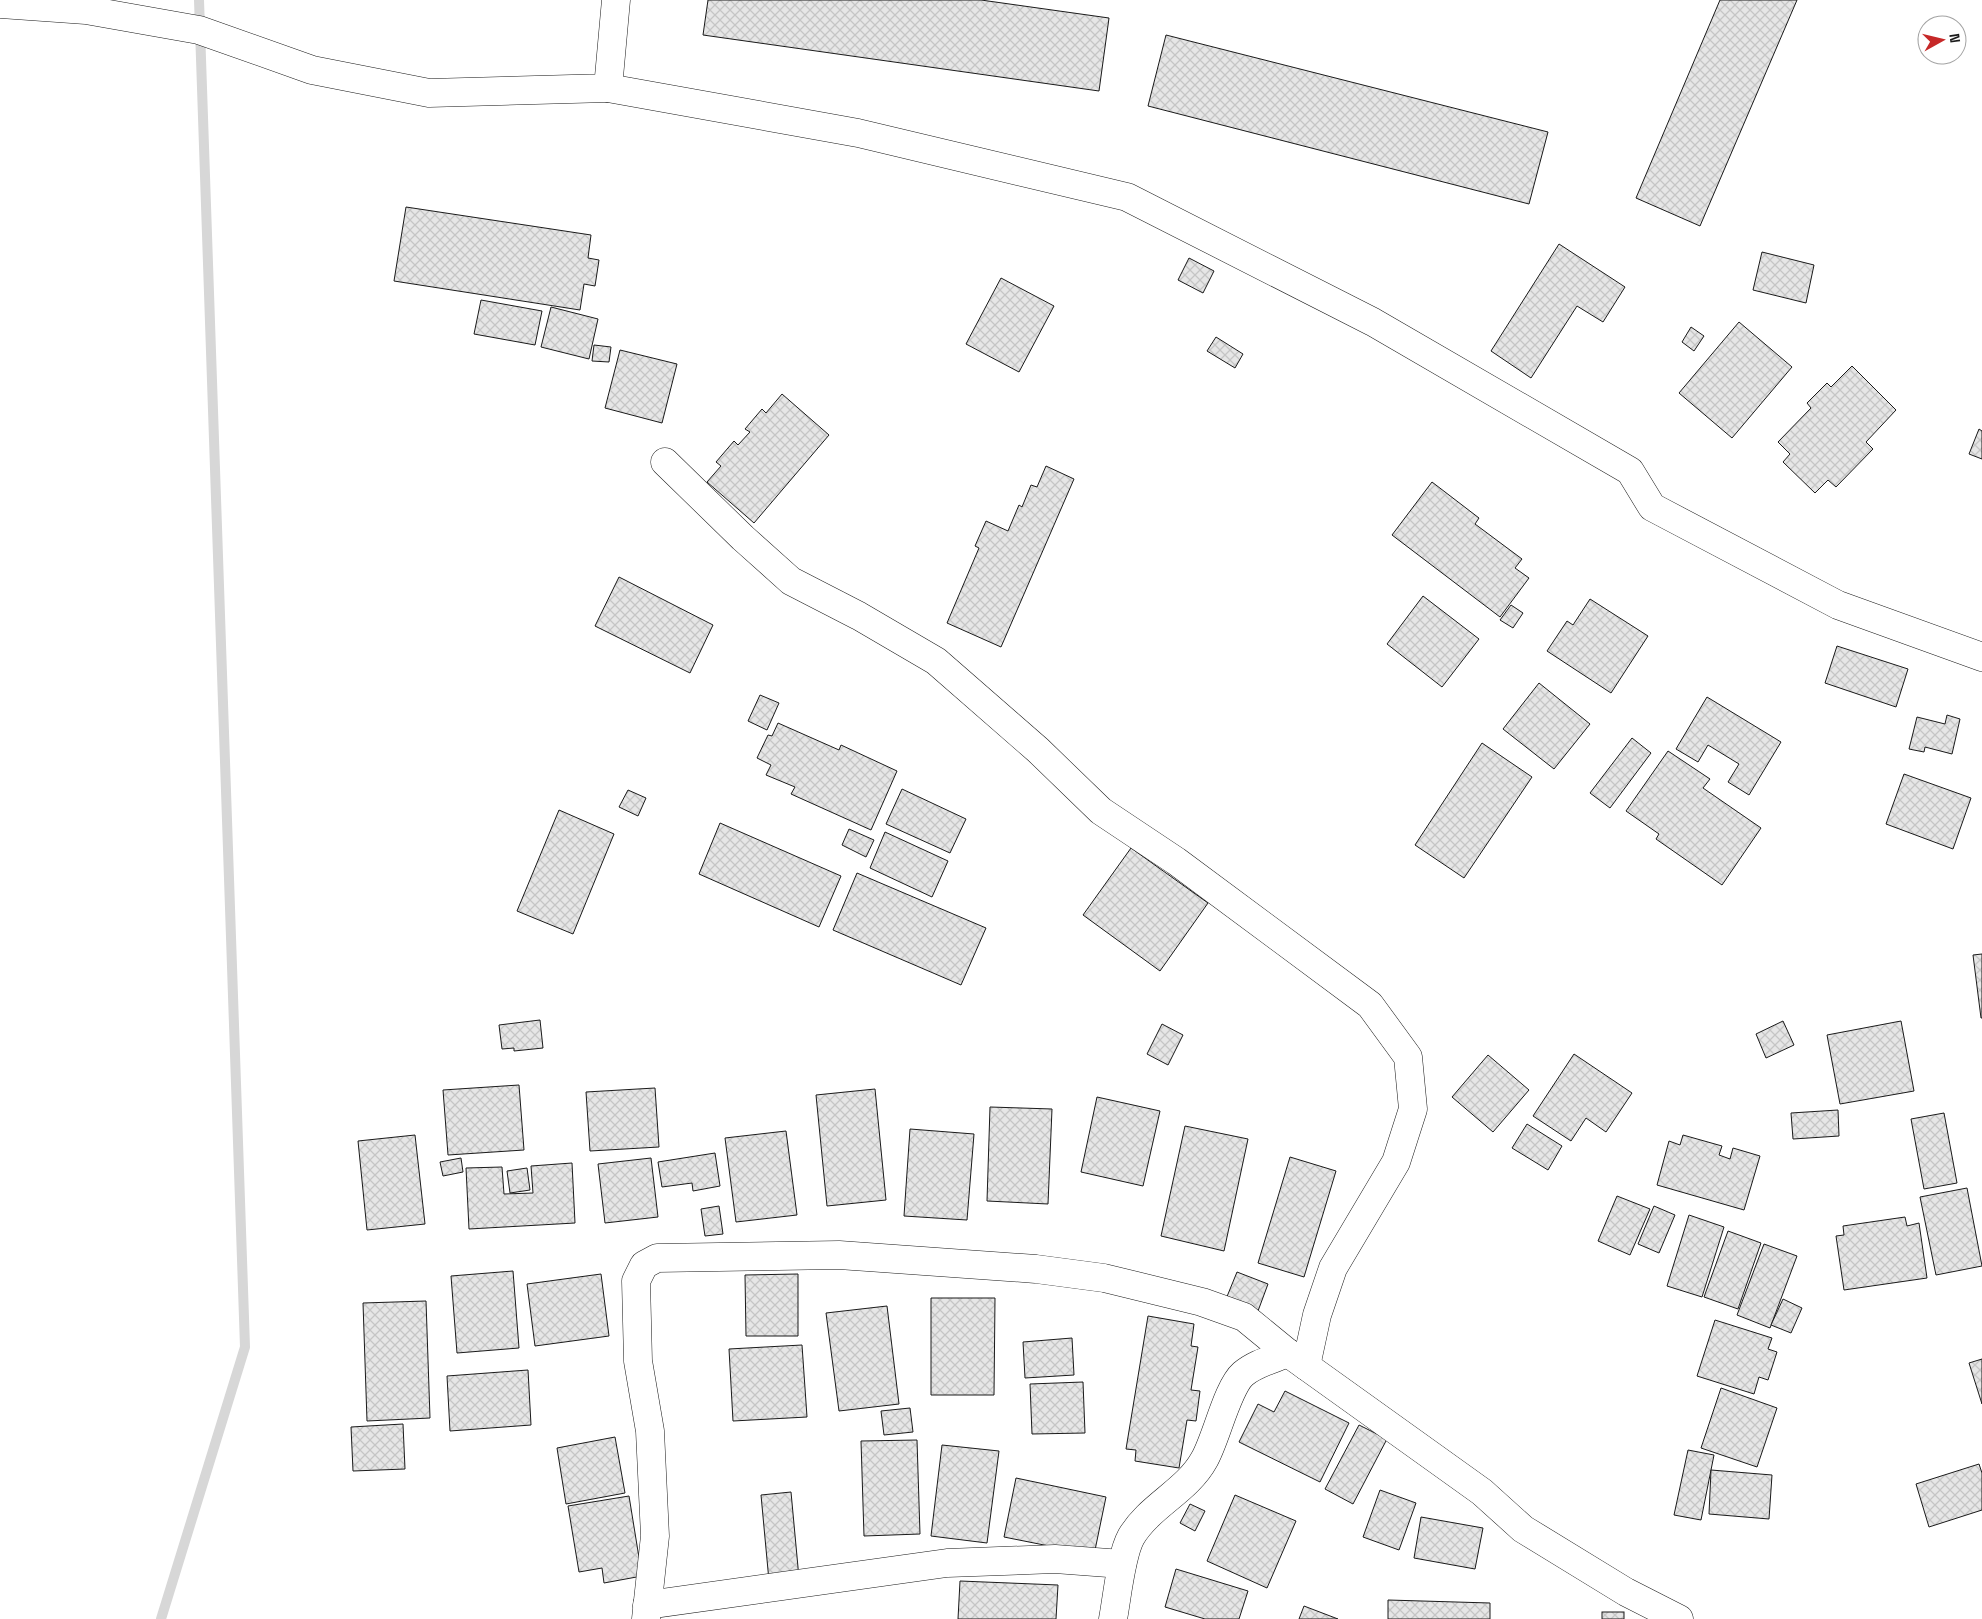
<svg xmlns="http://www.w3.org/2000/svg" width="1982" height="1619" font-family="'Space Grotesk',sans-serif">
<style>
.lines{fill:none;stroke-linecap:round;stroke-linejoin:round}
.stream{stroke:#d7d7d7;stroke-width:10}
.building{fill:url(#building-cross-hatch);stroke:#1a1a1a}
.minor-casing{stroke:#1a1a1a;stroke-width:29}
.minor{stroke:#fff;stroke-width:28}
</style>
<defs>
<pattern id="building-cross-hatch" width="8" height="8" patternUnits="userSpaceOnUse" patternTransform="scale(1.25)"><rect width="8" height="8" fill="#e6e6e6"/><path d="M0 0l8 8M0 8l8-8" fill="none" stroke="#c5c5c5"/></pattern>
</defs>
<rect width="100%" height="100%" fill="#fff"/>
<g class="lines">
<path class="stream" d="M161 1619 245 1347 199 0"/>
</g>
<g class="building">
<path d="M708 0H981L1109 18 1099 91 703 35Z"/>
<path d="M1720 0H1797L1700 226 1636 198Z"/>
<path d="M1166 35 1548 132 1529 204 1148 106Z"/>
<path d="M406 207 591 235 588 258 599 260 595 286 584 284 580 310 394 281Z"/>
<path d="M1559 244 1625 287 1603 322 1577 306 1531 378 1491 351Z"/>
<path d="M1762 252 1814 265 1806 303 1753 290Z"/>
<path d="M1189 258 1214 271 1203 293 1178 280Z"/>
<path d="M1001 278 1054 306 1019 372 966 344Z"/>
<path d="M481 300 542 311 535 345 474 334Z"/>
<path d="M551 307 598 319 589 359 541 347Z"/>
<path d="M1739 322 1792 367 1732 438 1679 393Z"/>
<path d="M1691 327 1704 336 1694 351 1682 342Z"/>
<path d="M1216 337 1243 354 1235 368 1207 351Z"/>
<path d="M594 345 611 347 609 362 592 361Z"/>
<path d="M620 350 677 364 662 423 605 408Z"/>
<path d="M1852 366 1896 410 1866 442 1873 449 1836 487 1828 480 1815 493 1783 462 1790 454 1778 442 1811 408 1807 403 1827 383 1831 387Z"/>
<path d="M782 394 829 435 754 523 707 482 721 466 716 462 734 441 738 445 750 432 745 429 762 409 766 413Z"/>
<path d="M1979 429 1982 431V459L1969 454Z"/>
<path d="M1046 466 1074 479 1001 647 947 623 979 548 975 546 986 521 1008 531 1019 505 1022 507 1031 485 1037 487Z"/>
<path d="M1432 482 1479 518 1475 524 1522 559 1515 568 1529 578 1500 617 1392 535Z"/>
<path d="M619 577 713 625 690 673 595 626Z"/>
<path d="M1423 596 1479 639 1442 687 1387 644Z"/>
<path d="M1590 599 1648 636 1611 693 1547 651 1567 621 1573 625Z"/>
<path d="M1511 605 1523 613 1513 628 1500 620Z"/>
<path d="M1837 646 1908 669 1896 707 1825 683Z"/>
<path d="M1539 683 1590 724 1554 769 1503 729Z"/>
<path d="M760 695 779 703 767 730 748 721Z"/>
<path d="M1707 697 1781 742 1749 795 1728 782 1739 764 1708 745 1698 762 1676 749Z"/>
<path d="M1947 715 1960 719 1952 754 1925 747 1924 752 1909 749 1917 717 1945 724Z"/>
<path d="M778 723 839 750 841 745 897 771 871 830 791 794 795 787 766 775 771 765 757 758 768 735 772 736Z"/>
<path d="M1632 738 1651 753 1610 808 1590 793Z"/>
<path d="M1482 743 1532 777 1464 878 1415 845Z"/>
<path d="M1668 751 1710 779 1703 788 1761 828 1722 885 1656 839 1659 834 1626 811Z"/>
<path d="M1904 774 1971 798 1953 849 1886 824Z"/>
<path d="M902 789 966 819 950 853 886 824Z"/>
<path d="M628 790 646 798 638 816 619 807Z"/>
<path d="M559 810 614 834 573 934 517 911Z"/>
<path d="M720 823 841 876 819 927 699 874Z"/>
<path d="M849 829 874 840 866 857 842 845Z"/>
<path d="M885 832 948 861 932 897 870 868Z"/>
<path d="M1131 848 1208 903 1160 971 1083 915Z"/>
<path d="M857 873 986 928 961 985 833 930Z"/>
<path d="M1982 954V1018H1981L1973 955Z"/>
<path d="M540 1020 543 1048 514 1051V1048L502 1049 499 1025Z"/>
<path d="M1783 1021 1794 1045 1766 1058 1756 1034Z"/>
<path d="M1901 1021 1914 1091 1840 1104 1827 1035Z"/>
<path d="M1162 1024 1183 1035 1168 1065 1147 1054Z"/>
<path d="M1574 1054 1632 1093 1606 1132 1586 1118 1571 1141 1533 1116Z"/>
<path d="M1488 1055 1529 1090 1493 1132 1452 1097Z"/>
<path d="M519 1085 524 1150 448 1155 443 1090Z"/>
<path d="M655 1088 659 1147 590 1151 586 1092Z"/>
<path d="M875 1089 886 1200 827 1206 816 1095Z"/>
<path d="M1097 1097 1160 1111 1143 1186 1081 1172Z"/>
<path d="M990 1107 1052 1109 1048 1204 987 1201Z"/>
<path d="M1838 1110 1839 1136 1793 1139 1791 1113Z"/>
<path d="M1944 1113 1957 1183 1924 1189 1911 1119Z"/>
<path d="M1527 1124 1562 1146 1548 1170 1512 1148Z"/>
<path d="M1185 1126 1248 1139 1224 1251 1161 1236Z"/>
<path d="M910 1129 974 1134 967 1220 904 1216Z"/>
<path d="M786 1131 797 1215 736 1222 725 1138Z"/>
<path d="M415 1135 425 1224 367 1230 358 1141Z"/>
<path d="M1683 1135 1722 1146 1719 1155 1730 1159 1733 1148 1760 1156 1744 1210 1657 1185 1669 1141 1680 1145Z"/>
<path d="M715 1153 720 1186 693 1191 692 1183 662 1187 658 1162Z"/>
<path d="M1290 1157 1336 1171 1304 1277 1258 1263Z"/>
<path d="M461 1158 463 1172 443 1176 440 1162Z"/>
<path d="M651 1158 658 1217 605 1223 598 1164Z"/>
<path d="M572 1163 575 1223 469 1229 466 1168 502 1167 504 1194 533 1193 531 1166Z"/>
<path d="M527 1168 530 1190 510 1193 507 1171Z"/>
<path d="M1967 1188 1982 1266 1936 1275 1920 1197Z"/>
<path d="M1617 1196 1650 1209 1630 1255 1598 1241Z"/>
<path d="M719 1206 723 1234 705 1236 701 1209Z"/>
<path d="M1654 1206 1675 1215 1659 1253 1638 1244Z"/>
<path d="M1689 1215 1724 1227 1702 1297 1667 1286Z"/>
<path d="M1905 1217 1907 1226 1919 1223 1927 1278 1844 1290 1836 1236 1844 1235 1843 1226Z"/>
<path d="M1728 1231 1761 1243 1738 1309 1704 1297Z"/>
<path d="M1764 1244 1797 1256 1770 1328 1737 1315Z"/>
<path d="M513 1271 519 1348 457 1353 451 1276Z"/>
<path d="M1237 1272 1268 1284 1258 1311 1226 1299Z"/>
<path d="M601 1274 609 1336 535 1346 527 1284Z"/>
<path d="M798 1274V1336H746L745 1275Z"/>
<path d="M931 1298H995L994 1395H931Z"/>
<path d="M1783 1299 1802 1308 1791 1333 1771 1325Z"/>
<path d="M426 1301 430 1418 367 1421 363 1303Z"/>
<path d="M887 1306 899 1404 839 1411 826 1313Z"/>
<path d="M1148 1316 1194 1324 1191 1346 1198 1347 1191 1390 1200 1391 1196 1421 1187 1420 1179 1468 1135 1461 1136 1450 1126 1449Z"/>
<path d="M1715 1320 1772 1338 1768 1349 1777 1352 1768 1380 1759 1377 1754 1394 1697 1376Z"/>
<path d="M1072 1338 1074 1375 1025 1378 1023 1342Z"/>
<path d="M802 1345 807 1417 733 1421 729 1349Z"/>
<path d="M1982 1359V1404L1969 1363Z"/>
<path d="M528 1370 531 1425 450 1431 447 1376Z"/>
<path d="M1083 1382 1085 1433 1032 1434 1030 1384Z"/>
<path d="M1721 1388 1777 1408 1757 1467 1701 1448Z"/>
<path d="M1285 1391 1349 1423 1320 1482 1239 1442 1258 1404 1274 1412Z"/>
<path d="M910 1408 913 1432 884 1435 881 1411Z"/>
<path d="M403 1424 405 1469 353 1471 351 1427Z"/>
<path d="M1359 1425 1387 1439 1353 1504 1325 1489Z"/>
<path d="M615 1437 625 1493 566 1504 557 1448Z"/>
<path d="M917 1440 920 1534 864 1536 861 1441Z"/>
<path d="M942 1445 999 1451 987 1543 931 1536Z"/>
<path d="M1688 1450 1714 1455 1701 1520 1674 1515Z"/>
<path d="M1979 1464 1982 1473V1510L1929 1527 1916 1484Z"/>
<path d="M1711 1470 1772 1475 1769 1519 1709 1514Z"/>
<path d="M1016 1478 1106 1497 1094 1555 1004 1537Z"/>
<path d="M1380 1490 1416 1503 1399 1550 1363 1537Z"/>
<path d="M791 1492 799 1578 769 1581 761 1495Z"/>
<path d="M1235 1495 1296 1521 1267 1588 1207 1561Z"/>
<path d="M629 1496 642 1576 604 1583 602 1568 579 1572 568 1506Z"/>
<path d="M1190 1504 1205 1511 1195 1531 1180 1523Z"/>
<path d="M1421 1517 1483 1528 1475 1569 1414 1558Z"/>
<path d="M1176 1569 1248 1591 1239 1619H1205L1165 1607Z"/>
<path d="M960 1581 1058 1585 1056 1619H958Z"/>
<path d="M1388 1600 1490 1603V1619H1388Z"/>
<path d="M1304 1606 1338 1619H1299Z"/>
<rect x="1602" y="1612" width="22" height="7"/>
</g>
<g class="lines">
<defs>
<g id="minor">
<path d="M0 4 86 10 199 30 312 70 429 93 608 88 616 0"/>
<path d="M608 88 858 133 1127 197 1373 322 1630 471 1652 507 1838 605 1982 657"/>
<path d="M665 462 743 538 791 581 859 616 936 661 1038 750 1101 811 1176 861 1370 1005 1408 1057 1413 1109 1396 1162 1333 1268 1317 1315 1306 1366"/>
<path d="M647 1605 947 1563 1055 1559 1122 1564"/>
<path d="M646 1619 655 1536 650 1431 638 1361 636 1281 644 1265 657 1258 839 1255 1036 1269 1104 1278 1202 1302 1244 1317 1288 1353 1482 1492 1523 1529 1626 1592 1679 1619"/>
<path d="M1113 1619C1117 1598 1121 1555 1131 1537 1149 1506 1187 1491 1204 1460 1216 1440 1227 1388 1243 1374 1256 1363 1274 1359 1288 1353"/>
</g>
</defs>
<use href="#minor" class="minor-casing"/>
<use href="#minor" class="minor"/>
</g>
<g transform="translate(1942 40) rotate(82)"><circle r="24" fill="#ffffff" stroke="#a3a3a3"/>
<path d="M0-4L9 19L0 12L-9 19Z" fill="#c62828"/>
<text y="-8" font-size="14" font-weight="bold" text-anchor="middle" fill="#1a1a1a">N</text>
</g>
</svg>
